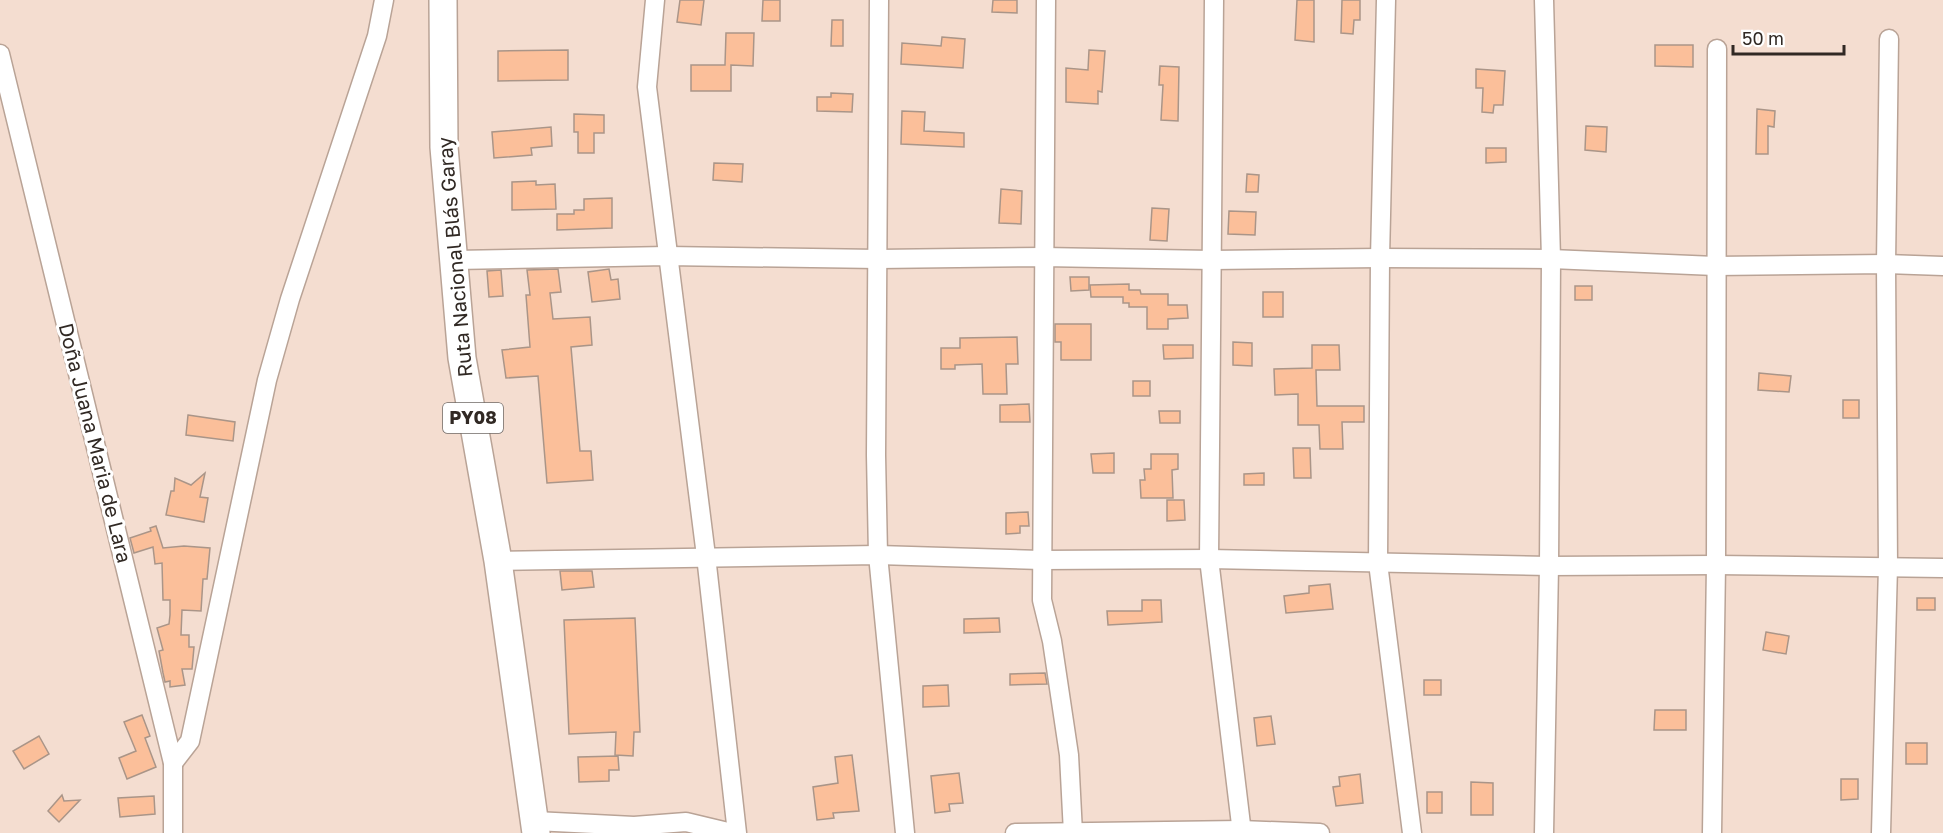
<svg xmlns="http://www.w3.org/2000/svg" width="1943" height="833" font-family="'Golos Text',sans-serif">
<style>
.building{fill:#fbbf9a;stroke:#aa9588;stroke-width:1.5}
.lines{fill:none;stroke-linecap:round;stroke-linejoin:round}
.minor-casing{stroke:#b9a396;stroke-width:21}
.highway-casing{stroke:#b9a396;stroke-width:30}
.minor{stroke:#fff;stroke-width:18}
.highway{stroke:#fff;stroke-width:27}
.labels{text-anchor:middle;stroke-width:6;stroke-linejoin:round;paint-order:stroke}
.shield{fill:#fff;stroke:#6f6966;stroke-width:1.5}
.shield-label{font-size:18px;font-weight:bold;fill:#312924}
.street-label{font-size:20px;fill:#312924;stroke:#fff}
</style>
<rect width="100%" height="100%" fill="#f4ddd0"/>
<g class="building">
<path d="M680 0H704L701 25 677 22Z"/>
<path d="M763 0H780V21H762Z"/>
<path d="M993 0H1017V13L992 12Z"/>
<path d="M1297 0H1314V42L1295 40Z"/>
<path d="M1342 0H1360V20H1354L1353 34 1341 33Z"/>
<path d="M832 20H843V46H831Z"/>
<path d="M726 33H754L753 66 731 65V91H691V65H725Z"/>
<path d="M942 37 965 39 963 68 901 64 902 43 941 46Z"/>
<path d="M1655 45H1693V67L1655 66Z"/>
<path d="M568 50V80L498 81V51Z"/>
<path d="M1089 50 1105 51 1102 92 1098 91V104L1066 102V68L1088 70Z"/>
<path d="M1160 66 1179 67 1178 121 1161 120 1163 85H1159Z"/>
<path d="M1476 69 1505 71 1503 105H1494L1493 113 1482 112 1483 88H1476Z"/>
<path d="M831 93 853 94 852 112 817 111V97H831Z"/>
<path d="M1757 109 1775 111 1774 127 1768 126V154H1756Z"/>
<path d="M902 111 925 112 924 131 964 133V147L901 144Z"/>
<path d="M574 114 604 115V133H594V153H578V132H574Z"/>
<path d="M1586 126 1607 127 1606 152 1585 150Z"/>
<path d="M551 127 552 146 531 148 532 155 494 158 492 132Z"/>
<path d="M1486 148H1506V162L1486 163Z"/>
<path d="M714 163 743 164 742 182 713 180Z"/>
<path d="M1247 174 1259 175 1258 192H1246Z"/>
<path d="M536 181V185L555 184 556 209 512 210V182Z"/>
<path d="M1001 189 1022 191 1021 224 999 223Z"/>
<path d="M612 198V228L557 230V214H574V210H584V199Z"/>
<path d="M1152 208 1169 209 1167 241 1150 240Z"/>
<path d="M1229 211 1256 212 1255 235 1228 234Z"/>
<path d="M558 269 561 292 550 293 553 319 590 317 592 345 571 347 580 451H591L593 480 547 483 538 376 506 378 502 350 530 347 526 295H530L527 270Z"/>
<path d="M609 269 611 280 618 279 620 299 592 302 588 272Z"/>
<path d="M501 270 503 296 489 297 487 271Z"/>
<path d="M1070 277H1089V290L1071 291Z"/>
<path d="M1129 284V290H1140L1141 294H1168V305H1187L1188 318 1168 319V329H1147V307H1129V303H1123V297H1091L1090 285Z"/>
<rect x="1575" y="286" width="17" height="14"/>
<rect x="1263" y="292" width="20" height="25"/>
<path d="M1055 324H1091V360H1061V342H1055Z"/>
<path d="M1017 337 1018 364H1006L1007 394H983L982 364 955 365V369H941V348H960V338Z"/>
<path d="M1233 342 1252 343V366L1233 365Z"/>
<path d="M1163 345H1193V358L1164 359Z"/>
<path d="M1312 345H1339L1340 370H1316L1317 406H1364V422H1342L1343 449H1320L1319 425H1298V394L1275 395 1274 369 1312 368Z"/>
<path d="M1759 373 1791 376 1789 392 1758 390Z"/>
<rect x="1133" y="381" width="17" height="15"/>
<rect x="1843" y="400" width="16" height="18"/>
<path d="M1029 404 1030 422H1000V405Z"/>
<path d="M1159 411H1180V423H1160Z"/>
<path d="M188 415 235 422 233 441 186 435Z"/>
<path d="M1293 448H1310L1311 478H1294Z"/>
<path d="M1114 453V473H1093L1091 454Z"/>
<path d="M1151 454H1178V469L1172 470 1173 498H1141L1140 480H1145L1144 469H1151Z"/>
<path d="M205 473 200 497 208 498 204 522 166 515 171 491H174L175 478 191 485Z"/>
<path d="M1264 473V485H1244V474Z"/>
<path d="M1167 500H1184L1185 520 1167 521Z"/>
<path d="M1028 512 1029 526H1020V533L1006 534V513Z"/>
<path d="M156 526 163 548 184 546 210 548 207 579H203L201 611 182 610 181 635H189V647H194L192 669H182L185 685 170 687V681L165 682 163 673 159 651 163 650 157 628 169 624 170 615V600H163L162 563 155 564 153 547 134 553 130 538 151 531 150 528Z"/>
<path d="M560 571H592L594 587 562 590Z"/>
<path d="M1330 584 1333 609 1286 613 1284 596 1309 593V586Z"/>
<rect x="1917" y="598" width="18" height="12"/>
<path d="M1142 600H1161L1162 622 1108 625 1107 611H1142Z"/>
<path d="M635 618 640 732H634L633 756 615 755 616 732 569 734 564 620Z"/>
<path d="M999 618 1000 632 964 633V619Z"/>
<path d="M1766 632 1789 636 1786 654 1763 650Z"/>
<path d="M1045 673 1047 684 1010 685V674Z"/>
<rect x="1424" y="680" width="17" height="15"/>
<path d="M948 685 949 706 923 707V686Z"/>
<path d="M1655 710H1686V730H1654Z"/>
<path d="M142 715 150 736 145 738 156 767 127 779 119 758 136 751 124 722Z"/>
<path d="M1271 716 1275 744 1257 746 1254 718Z"/>
<path d="M39 736 49 754 24 769 13 751Z"/>
<rect x="1906" y="743" width="21" height="21"/>
<path d="M852 755 859 811 833 813 834 818 817 820 813 787 838 783 835 757Z"/>
<path d="M618 756 619 770H609V781L579 782 578 757Z"/>
<path d="M959 773 963 803 949 804 950 811 935 813 931 776Z"/>
<path d="M1360 774 1363 803 1336 806 1333 787 1340 786 1339 777Z"/>
<path d="M1841 779H1858V799L1841 800Z"/>
<path d="M1471 782 1493 783V815H1471Z"/>
<rect x="1427" y="792" width="15" height="21"/>
<path d="M62 795 64 801 80 800 59 822 48 811Z"/>
<path d="M154 796 155 814 120 817 118 798Z"/>
</g>
<g class="lines">
<defs>
<g id="minor">
<path d="M655 0 647 87 706 556 737 833"/>
<path d="M879 0 876 455 878 555 905 833"/>
<path d="M1046 0 1042 600 1052 641 1069 755 1073 833"/>
<path d="M1214 0 1209 559 1242 833"/>
<path d="M1386 0 1380 258 1378 563 1412 833"/>
<path d="M0 54 173 763V833"/>
<path d="M455 260 667 256 878 259 1043 257 1212 260 1380 258 1551 259 1715 266 1886 264 1943 266"/>
<path d="M498 561 878 555 1041 560 1209 559 1549 566 1716 565 1943 568"/>
<path d="M173 763 190 741 267 380 290 299 377 36 384 0"/>
<path d="M535 821 634 826 686 822 732 833"/>
<path d="M1015 833 1241 830 1320 833"/>
<path d="M1544 833 1549 566 1551 259 1544 0"/>
<path d="M1712 833 1716 565 1717 49"/>
<path d="M1881 833 1888 566 1886 264 1889 39"/>
</g>
<path id="highway" d="M443 0 444 147 462 358 498 561 536 833"/>
</defs>
<use href="#minor" class="minor-casing"/>
<use href="#highway" class="highway-casing"/>
<use href="#minor" class="minor"/>
<use href="#highway" class="highway"/>
</g>
<g class="labels">
<rect class="shield" x="443" y="403" width="60" height="30" rx="4.5"/>
<g class="shield-label">
<text x="473" y="424">PY08</text>
</g>
<g class="street-label">
<text transform="translate(455 257) rotate(-95)" y="7">Ruta Nacional Blás Garay</text>
<text transform="translate(95 443) rotate(76)" y="7">Doña Juana Maria de Lara</text>
</g>
</g>
<path d="M1733 45v9h111v-9" fill="none" stroke="#312924" stroke-width="3"/>
<text x="1742" y="45" font-size="18" fill="#312924" stroke="#ffffff" stroke-width="4.5" paint-order="stroke">50 m</text>
</svg>
